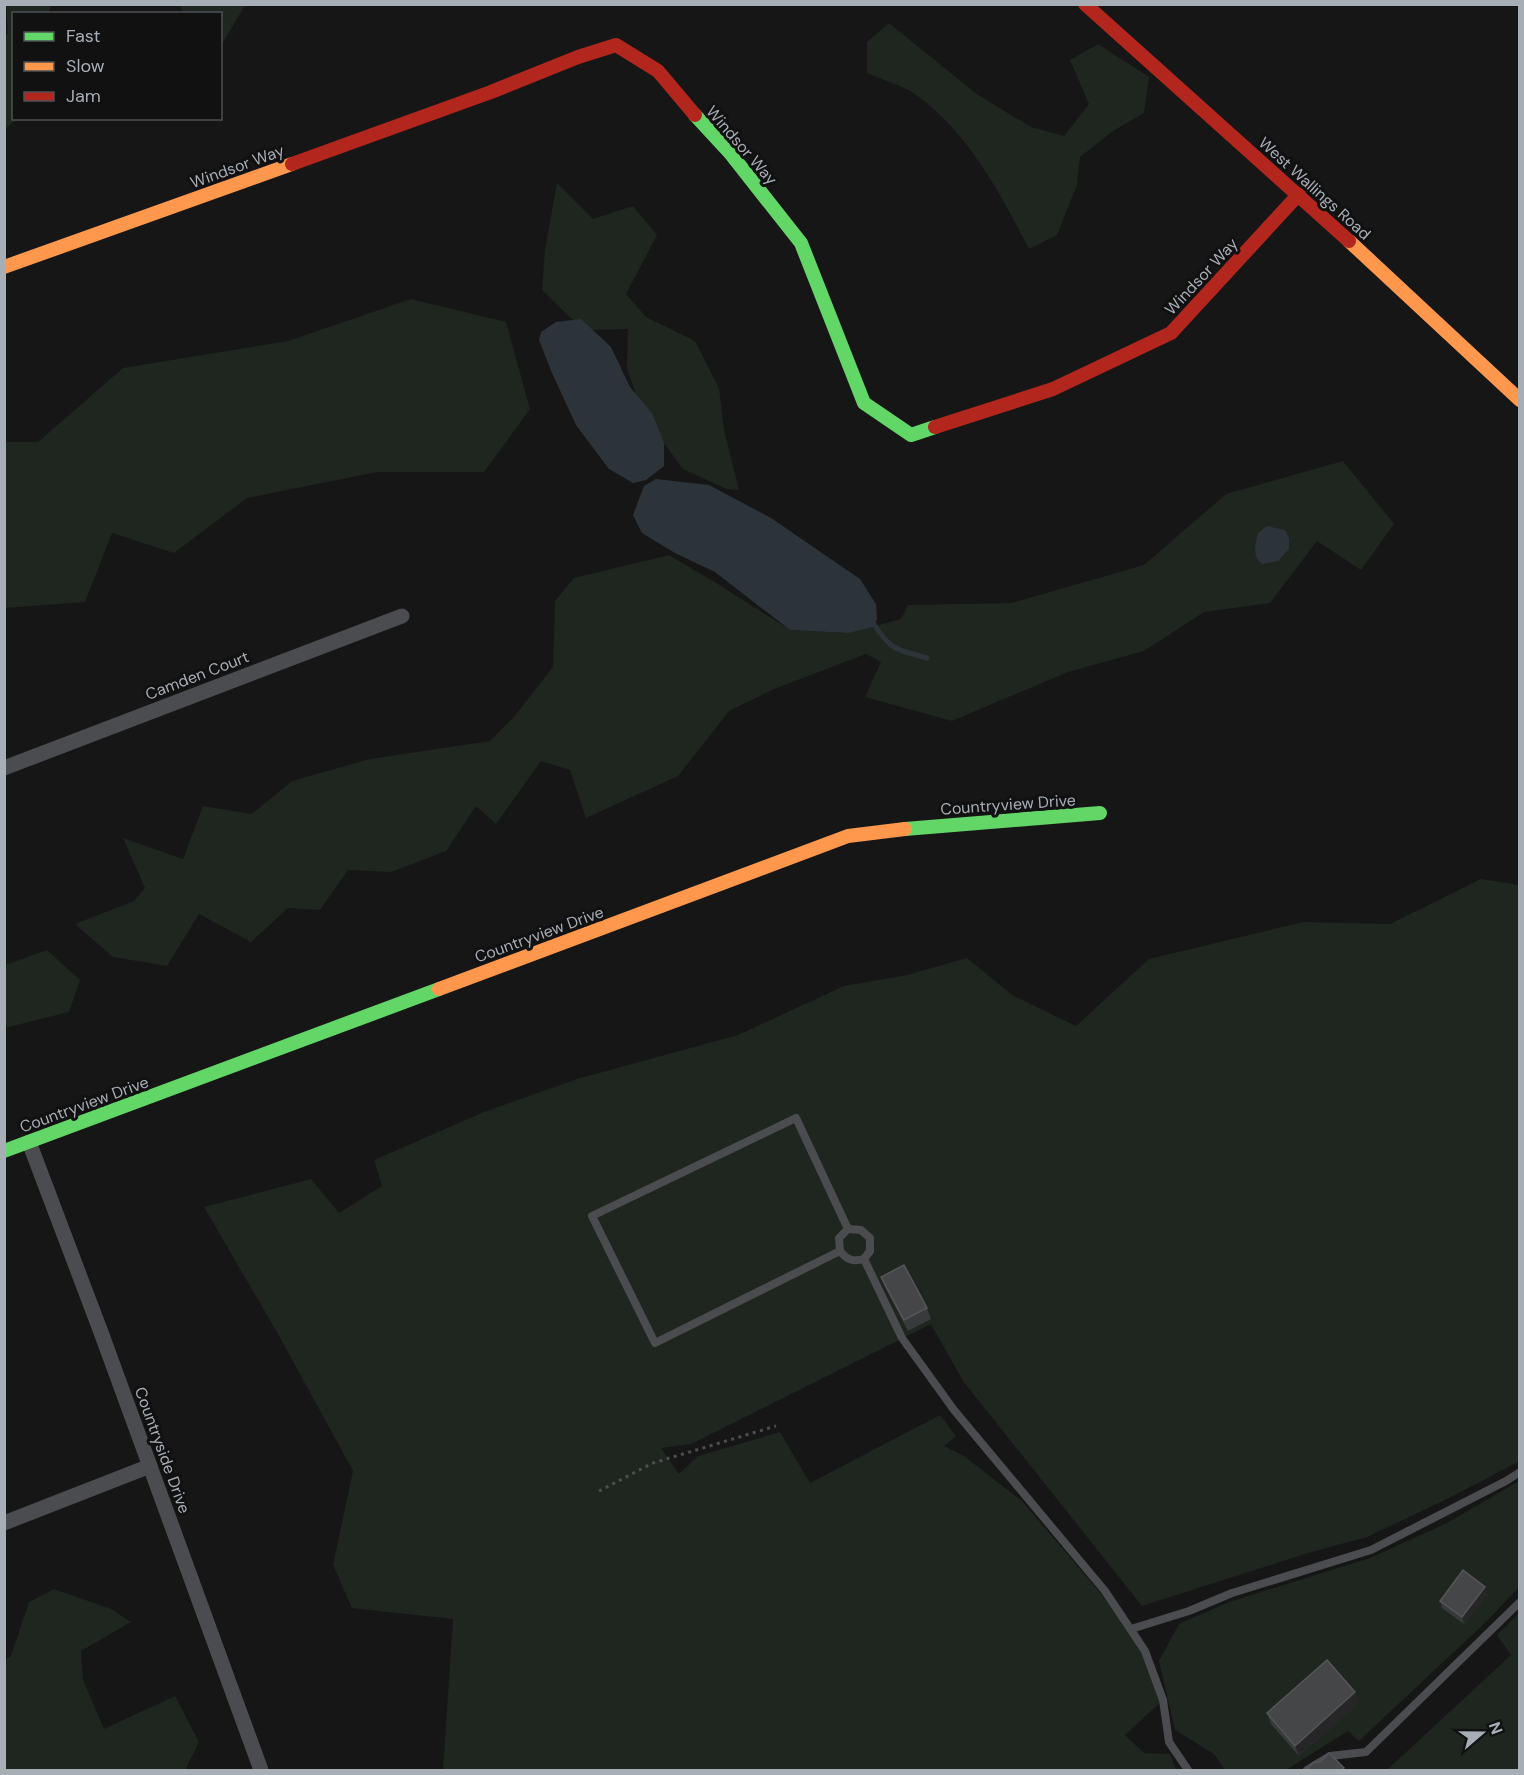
<svg xmlns="http://www.w3.org/2000/svg" width="1524" height="1775" font-family="'DM Sans',sans-serif">
<style>
.green{fill:#1f251f}
.water{fill:#2d3439}
.lines{fill:none;stroke-linecap:round;stroke-linejoin:round}
.stream{stroke:#2d3439;stroke-width:5}
.path{stroke:#4c4e50;stroke-width:3;stroke-dasharray:3 4.5;stroke-linecap:butt}
.lane{stroke:#4b4c4f;stroke-width:8}
.street{stroke:#4b4c4f;stroke-width:15}
.fast{stroke:#63d668;stroke-width:14}
.slow{stroke:#ff974d;stroke-width:14}
.jam{stroke:#b3261e;stroke-width:14}
.wall{fill:#393a3b}
.shaded-wall{fill:#262627}
.building{fill:#454648;stroke:#55565a;stroke-width:1.5}
.labels{text-anchor:middle;stroke-width:6;stroke-linejoin:round;paint-order:stroke}
.street-label{font-size:16px;fill:#a8aeb6;stroke:#111112}
</style>
<rect width="100%" height="100%" fill="#161617"/>
<g class="green">
<path d="M6 5H52L48 13 14 14V118L17 119 5 129 4 35 8 34Z"/>
<path d="M180 5V4L245 5 221 46 220 14 183 13Z"/>
<path d="M889 23 978 95 1031 127 1064 136 1089 104 1070 60 1098 44 1149 77 1144 113 1113 131 1080 157 1077 185 1057 235 1029 249C1000 193 965 126 910 91 897 84 881 79 867 73V42Z"/>
<path d="M557 183 593 219 633 206 657 235 626 294 646 317 695 341 719 388 724 430 739 490 727 489 683 469 644 416 627 369 628 329 583 330 542 290 545 250Z"/>
<path d="M411 299 506 322 530 409 484 472H377L247 498 174 553 112 533 85 602 5 608V442H38L123 368 288 341Z"/>
<path d="M1343 461 1394 524 1361 570 1317 541 1270 603 1204 612 1144 651 1068 672 952 721 865 697 881 662 866 654 774 689 729 711 678 776 586 818 570 770 541 761 496 824 476 806 446 851 391 872 348 870 320 910 288 908 251 942 199 914 167 966 113 957 75 924 134 901 145 888 123 838 183 859 203 806 252 814 292 781 370 759 490 741 513 718 553 667 555 601 574 578 669 555 718 584 790 630 849 633 901 619 908 605 1012 603 1144 565 1226 494Z"/>
<path d="M1481 879 1519 885 1520 1460 1516 1463 1447 1499 1367 1537 1308 1553 1142 1606 963 1381 931 1324 691 1444 661 1448 679 1474 698 1456 780 1432 810 1483 940 1415 956 1436 944 1446 964 1456 1022 1501 1131 1629 1145 1651 1163 1700 1125 1735 1144 1753 1170 1754 1176 1770H443L453 1619 352 1608 333 1565 353 1471 278 1334 204 1207 311 1179 339 1213 382 1186 374 1160 484 1112 577 1079 738 1035 844 986 907 975 967 958 1012 995 1076 1026 1149 959 1303 922 1390 924Z"/>
<path d="M47 950 80 980 69 1012 5 1028V965Z"/>
<path d="M1519 1481V1587L1486 1622 1359 1741 1348 1731 1286 1770H1225L1214 1754 1175 1730 1159 1661 1179 1624 1229 1602 1370 1558 1447 1523Z"/>
<path d="M54 1589 111 1609 131 1622 81 1651 83 1680 104 1729 175 1696 199 1742 185 1770H5V1660L11 1656 29 1602Z"/>
<path d="M1519 1613V1770H1387L1511 1655 1497 1635Z"/>
</g>
<g class="water">
<path d="M581 319 611 347 630 387 652 413 664 443V466L646 480 633 483 609 469 576 425 552 373 539 340 541 332 556 322Z"/>
<path d="M656 479 709 485 771 518 860 579 876 604 877 619 873 627 849 633 790 630 715 572 675 553 642 533 633 515 644 486Z"/>
<path d="M1267 526 1285 530 1289 538V549L1278 561 1262 564C1252 556 1255 544 1258 533Z"/>
</g>
<g class="lines">
<path class="stream" d="M872 621C890 650 894 649 927 658"/>
<path class="path" d="M599 1491 653 1463 776 1426"/>
<g class="lane">
<path d="M848 1229 861 1230 870 1238V1251L864 1259"/>
<path d="M840 1251 655 1343 592 1216 796 1118 848 1229 839 1238 840 1251C847 1260 853 1262 864 1259L902 1338 954 1410 1105 1591 1145 1651 1163 1700 1169 1742 1188 1770"/>
<path d="M1131 1629 1189 1611 1232 1593 1371 1550 1506 1481 1520 1472"/>
<path d="M1307 1770 1330 1756 1366 1752 1520 1602"/>
</g>
<g class="street">
<path d="M4 768 402 616"/>
<path d="M29 1142 102 1335 261 1770"/>
<path d="M4 1523 150 1466"/>
</g>
<g class="fast">
<path d="M695 115 730 153 801 243 864 403 911 435 935 427"/>
<path d="M905 829 1100 813"/>
<path d="M4 1151 439 989"/>
</g>
<g class="slow">
<path d="M1349 241 1520 400"/>
<path d="M4 267 292 164"/>
<path d="M439 989 848 836 905 829"/>
</g>
<g class="jam">
<path d="M1085 4 1349 241"/>
<path d="M292 164 491 92 578 57 616 45 658 71 695 115"/>
<path d="M935 427 1053 389 1171 333 1299 194"/>
</g>
</g>
<g class="wall">
<path d="M881 1277 927 1308 931 1319 908 1331 885 1287Z"/>
<path d="M1488 1594 1464 1624 1442 1608 1440 1601Z"/>
<path d="M1359 1702 1299 1756 1271 1724 1267 1713Z"/>
</g>
<g class="shaded-wall">
<path d="M1485 1587 1488 1594 1464 1624 1462 1617Z"/>
<path d="M1355 1692 1359 1702 1299 1756 1295 1746Z"/>
</g>
<g class="building">
<path d="M904 1265 927 1308 904 1320 881 1277Z"/>
<path d="M1463 1570 1485 1587 1462 1617 1440 1601Z"/>
<path d="M1327 1660 1355 1692 1295 1746 1267 1713Z"/>
<path d="M1329 1753 1344 1768 1341 1770H1306L1314 1762H1320Z"/>
</g>
<g class="labels">
<g class="street-label">
<text transform="translate(742 145) rotate(49)" y="6">Windsor Way</text>
<text transform="translate(237 166) rotate(-20)" y="6">Windsor Way</text>
<text transform="translate(1315 188) rotate(42)" y="6">West Wallings Road</text>
<text transform="translate(1201 276) rotate(-47)" y="6">Windsor Way</text>
<text transform="translate(197 675) rotate(-21)" y="6">Camden Court</text>
<text transform="translate(1008 804) rotate(-4)" y="6">Countryview Drive</text>
<text transform="translate(539 934) rotate(-20)" y="6">Countryview Drive</text>
<text transform="translate(84 1104) rotate(-20)" y="6">Countryview Drive</text>
<text transform="translate(163 1450) rotate(70)" y="6">Countryside Drive</text>
</g>
</g>
<rect width="1524" height="1775" fill="none" stroke="#a8aeb6" stroke-width="12"/>
<rect x="12" y="12" width="210" height="108" fill="#111112" stroke="#4d5054" stroke-width="1.5"/>
<rect x="24" y="32" width="30" height="9" fill="#63d668" stroke="#4d5054" stroke-width="1.5"/>
<text x="66" y="42" font-size="18" fill="#a8aeb6">Fast</text>
<rect x="24" y="62" width="30" height="9" fill="#ff974d" stroke="#4d5054" stroke-width="1.5"/>
<text x="66" y="72" font-size="18" fill="#a8aeb6">Slow</text>
<rect x="24" y="92" width="30" height="9" fill="#b3261e" stroke="#4d5054" stroke-width="1.5"/>
<text x="66" y="102" font-size="18" fill="#a8aeb6">Jam</text>
<g transform="translate(1482 1733) rotate(70)" stroke="#111112" stroke-width="4.5" paint-order="stroke">
<path d="M0-4.5L10 22L0 15L-10 22Z" fill="#a8aeb6"/>
<text y="-9" font-size="16" font-weight="bold" text-anchor="middle" fill="#a8aeb6">N</text>
</g>
</svg>
